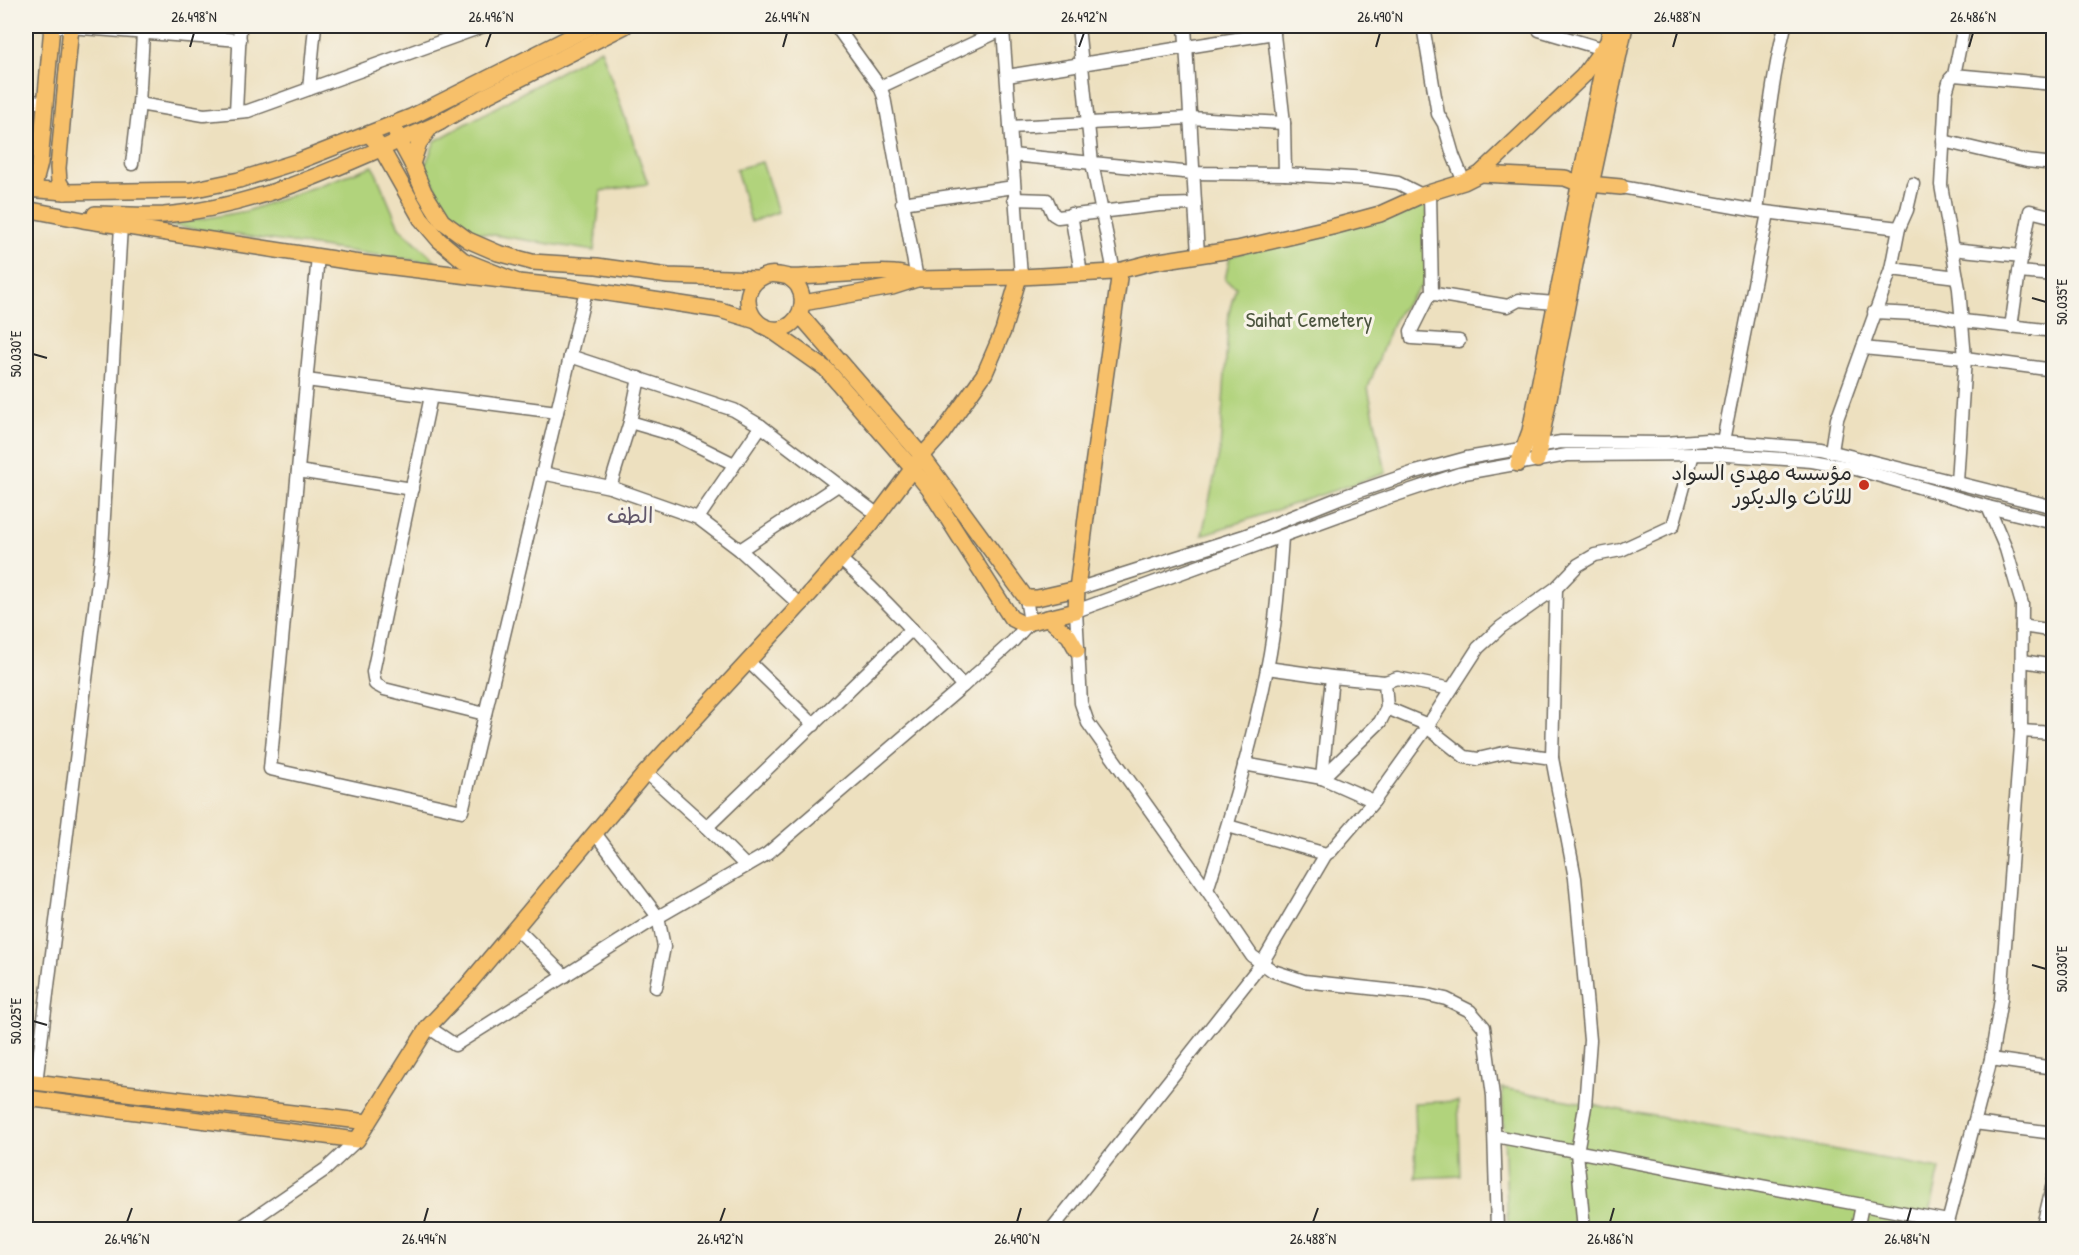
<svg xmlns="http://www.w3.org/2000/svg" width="2079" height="1255" font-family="'Patrick Hand','Playpen Sans Arabic',sans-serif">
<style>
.green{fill:#b1d37c;stroke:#6e7f54;stroke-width:1.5}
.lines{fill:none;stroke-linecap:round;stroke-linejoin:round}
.minor-casing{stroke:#6f6a5f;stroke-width:15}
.major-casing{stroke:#6f6a5f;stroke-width:18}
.minor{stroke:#fff;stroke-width:12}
.major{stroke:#f7c06b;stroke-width:15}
.ticks{fill:none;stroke:#2b2b2b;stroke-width:2}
.poi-dot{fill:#c8321e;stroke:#f7f3e8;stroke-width:2}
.labels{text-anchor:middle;stroke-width:6;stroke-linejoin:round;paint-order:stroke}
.park-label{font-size:21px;fill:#4c553f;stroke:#f7f3e8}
.poi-label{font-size:21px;fill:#2b2b2b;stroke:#f7f3e8;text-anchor:end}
.neighbourhood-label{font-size:22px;fill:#61576a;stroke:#f7f3e8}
.neatline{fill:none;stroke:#2b2b2b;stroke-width:2}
.ticks-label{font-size:15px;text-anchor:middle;fill:#2b2b2b}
</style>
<rect width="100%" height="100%" fill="#f7f3e8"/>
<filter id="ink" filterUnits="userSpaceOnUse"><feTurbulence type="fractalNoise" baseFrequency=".0167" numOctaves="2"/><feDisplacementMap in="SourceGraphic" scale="12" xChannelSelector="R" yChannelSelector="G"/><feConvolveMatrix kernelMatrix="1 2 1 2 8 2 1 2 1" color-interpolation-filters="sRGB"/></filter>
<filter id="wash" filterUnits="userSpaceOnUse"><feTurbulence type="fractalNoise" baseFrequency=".008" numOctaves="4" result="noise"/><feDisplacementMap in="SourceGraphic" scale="24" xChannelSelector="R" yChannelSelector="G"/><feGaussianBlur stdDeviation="1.35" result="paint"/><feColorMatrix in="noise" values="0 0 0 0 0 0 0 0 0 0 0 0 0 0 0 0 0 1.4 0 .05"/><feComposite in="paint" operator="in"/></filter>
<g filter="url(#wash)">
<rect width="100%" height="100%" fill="#ede0bf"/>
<g class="green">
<path d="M601 49 648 184 601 191 594 251 475 232 447 210 425 166 435 141Z"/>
<path d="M762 162 778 212 751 222 736 169Z"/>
<path d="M373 166 399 227 439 264 167 225 247 211Z"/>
<path d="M1427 205 1430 270 1424 283 1399 312 1390 329 1368 388 1386 473 1202 535 1220 450 1229 312 1236 287 1225 280 1230 256Z"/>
<path d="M1502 1088 1940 1169 1926 1229H1508Z"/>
<path d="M1458 1101 1461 1176 1416 1178 1414 1103Z"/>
</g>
</g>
<g filter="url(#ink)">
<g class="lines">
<defs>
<g id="minor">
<path d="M56 26 240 40"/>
<path d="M836 26 880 87 884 97 917 279"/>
<path d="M1078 26 1092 163 1114 272"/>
<path d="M1185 26 1198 255"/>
<path d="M1273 26 1284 123 1285 174"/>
<path d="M1423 26 1438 114 1444 124 1453 155 1464 182"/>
<path d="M1003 29 1021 277"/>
<path d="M1539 30 1603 49"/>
<path d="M1954 75 2054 84"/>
<path d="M1007 76 1274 33"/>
<path d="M880 87 1010 26"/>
<path d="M309 89 315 26"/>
<path d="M26 100 45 103"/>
<path d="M139 104 204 115 248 111 484 26"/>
<path d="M236 112 240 26"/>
<path d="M1010 127 1190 118 1284 123"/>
<path d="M1943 141 2027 161 2054 164"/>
<path d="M1012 155 1193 173 1285 174 1369 179 1398 183 1422 195"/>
<path d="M132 164 139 104 143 33"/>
<path d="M1621 187 1757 211 1899 228"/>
<path d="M1430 193 1432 294"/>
<path d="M1014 199 1047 200 1053 214 1058 217 1159 205 1195 204"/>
<path d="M902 203 1014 187"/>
<path d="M1757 211C1765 149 1770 86 1785 26"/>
<path d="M1071 214 1081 273"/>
<path d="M2054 217 2030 211 2019 272 2054 275"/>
<path d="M1952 249 2022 256"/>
<path d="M318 256 270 769 462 811 586 290"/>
<path d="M1891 269 1957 277"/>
<path d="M1874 312 1936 315 1963 321 2054 331"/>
<path d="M2011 327 2019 272"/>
<path d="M1459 341 1412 338 1411 331 1429 295 1435 294 1508 306 1519 300 1555 303"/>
<path d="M1863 348 1965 358 2054 370"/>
<path d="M570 356 734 410 761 426 878 515"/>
<path d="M306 380 557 412"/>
<path d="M431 396 373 672 375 684 384 689 485 714"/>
<path d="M630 422 678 436 734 464"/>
<path d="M1723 441 1768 213"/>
<path d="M1832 451 1837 419 1891 269 1899 228 1907 210 1913 184"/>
<path d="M298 471 412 489"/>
<path d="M542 473 610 487 698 518 740 550 800 605"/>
<path d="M1957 482 1965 358 1959 289 1941 185 1946 93 1950 79 1954 75 1964 26"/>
<path d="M610 487 630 422 639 378"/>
<path d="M698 518 761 426"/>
<path d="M740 550 838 485"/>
<path d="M840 559C885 598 924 642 963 686"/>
<path d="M1556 588 1552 758 1575 878 1590 1040 1585 1107 1577 1152 1584 1230"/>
<path d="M1077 589 1244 536 1342 497 1412 473 1467 458 1561 442 1665 443 1707 440 1821 449 2054 507"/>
<path d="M2022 626 2054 631"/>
<path d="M748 661 814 725"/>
<path d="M2023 661 2054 666"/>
<path d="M1267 668 1332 677 1385 682 1387 708 1380 722 1322 778"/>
<path d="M1385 682 1397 678 1451 689"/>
<path d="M1387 708 1428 725"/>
<path d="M1427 727 1465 757 1478 759 1508 752 1552 758"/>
<path d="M2021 731 2054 733"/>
<path d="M1244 764 1322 778 1374 801"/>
<path d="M646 772 707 827 746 866"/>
<path d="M1322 778 1332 677"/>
<path d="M1228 826 1326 854 1331 851 1374 801 1427 727 1478 648 1501 627 1556 588 1578 565 1595 555 1621 550 1673 526 1693 454"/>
<path d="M707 827 912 629"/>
<path d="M595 833 658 917 664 947 656 987"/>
<path d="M1207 890C1231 817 1252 743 1267 669 1276 625 1279 581 1282 537"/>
<path d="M516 928 565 976"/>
<path d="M428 1027 455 1045 658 917 767 854 963 686 1013 641 1030 622 1026 598"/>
<path d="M1991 1059 2054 1068"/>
<path d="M36 1083 102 550 121 226"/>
<path d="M1974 1123 2054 1133"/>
<path d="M1495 1136 1948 1221"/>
<path d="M237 1230 326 1169 357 1140"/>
<path d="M1051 1230 1262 963 1326 854"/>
<path d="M1497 1230 1493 1096 1484 1027 1470 1011 1446 999 1424 994 1304 981 1273 971 1252 956 1207 890 1088 723 1081 703 1076 611 1381 500 1459 474 1567 455 1713 454 1812 461 1856 469 1988 507 2054 523"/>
<path d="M1857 1230 1862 1205"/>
<path d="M1946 1230 1991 1059 2001 999 2021 731 2022 604 2006 549 1988 507"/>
<path d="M2042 1230 2054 1179"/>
</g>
<g id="major">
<path d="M393 124 399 140 412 164 424 192 442 221 468 240 498 253 532 262 597 266 668 276 758 279"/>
<path d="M369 134 381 148 421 219 439 240 463 260 518 282 568 287 720 310 756 321"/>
<path d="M412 164 419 143 430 128 486 96 625 26"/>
<path d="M1480 174 1565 178 1578 183 1621 187"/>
<path d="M26 189 65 192 191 190 239 180 299 161 411 117 592 26"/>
<path d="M33 190 40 163 52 26"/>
<path d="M65 192 59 182 58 168 71 26"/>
<path d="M26 209 83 220 353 262 518 282"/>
<path d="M95 214C117 214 141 216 164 215 262 207 352 161 441 122"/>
<path d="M788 277C791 279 796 283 798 286 808 303 799 325 780 329 752 333 736 295 759 279 769 272 779 275 789 277 798 278 808 276 817 276 842 275 870 271 895 273 902 273 910 277 917 279"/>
<path d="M803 303 892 287 917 279 1021 277 1114 272 1153 262 1237 249 1332 227 1380 214 1422 195 1464 182 1480 174 1583 76 1607 43"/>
<path d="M800 315 922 456 1026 598H1037L1077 589"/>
<path d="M768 328 826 369 913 469 929 489 1011 618 1023 624 1076 611 1077 589 1089 494 1120 271"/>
<path d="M1537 460 1585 213 1625 26"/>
<path d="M1518 464 1530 431 1611 26"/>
<path d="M1048 618 1069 636 1077 650"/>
<path d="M26 1081 368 1122"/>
<path d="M26 1098 357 1140 428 1027 466 987 646 772 800 605 871 524 922 456 941 435 985 373 1003 331 1019 277"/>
</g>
</defs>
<use href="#minor" class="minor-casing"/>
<use href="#major" class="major-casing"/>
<use href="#minor" class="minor"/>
<use href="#major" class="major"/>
</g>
</g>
<path class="ticks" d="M190 47 194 33M486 47 491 33M783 47 787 33M1079 47 1084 33M1376 47 1380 33M1673 47 1677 33M1969 47 1973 33M2032 298 2046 302M33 354 47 358M2032 965 2046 969M33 1021 47 1025M127 1222 132 1208M424 1222 428 1208M720 1222 725 1208M1017 1222 1021 1208M1313 1222 1318 1208M1610 1222 1614 1208M1907 1222 1911 1208"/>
<circle class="poi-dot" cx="1864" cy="485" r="6"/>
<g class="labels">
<g class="park-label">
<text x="1309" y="327">Saihat Cemetery</text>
</g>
<g class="poi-label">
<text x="1852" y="480">مؤسسه مهدي السواد<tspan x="1852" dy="24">للاثاث والديكور</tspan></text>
</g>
<g class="neighbourhood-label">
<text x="630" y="523">الطف</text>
</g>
</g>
<rect width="2079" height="1255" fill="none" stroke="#f7f3e8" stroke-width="66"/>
<rect x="33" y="33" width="2013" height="1189" class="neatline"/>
<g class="ticks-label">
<text x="194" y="22">26.498°N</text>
<text x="491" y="22">26.496°N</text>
<text x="787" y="22">26.494°N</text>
<text x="1084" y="22">26.492°N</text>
<text x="1380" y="22">26.490°N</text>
<text x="1677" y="22">26.488°N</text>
<text x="1973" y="22">26.486°N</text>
<text transform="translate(2062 302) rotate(-90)" y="5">50.035°E</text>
<text transform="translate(16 354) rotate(-90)" y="5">50.030°E</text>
<text transform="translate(2062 969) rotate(-90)" y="5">50.030°E</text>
<text transform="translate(16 1021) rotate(-90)" y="5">50.025°E</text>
<text x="127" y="1244">26.496°N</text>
<text x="424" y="1244">26.494°N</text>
<text x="720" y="1244">26.492°N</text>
<text x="1017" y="1244">26.490°N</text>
<text x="1313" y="1244">26.488°N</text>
<text x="1610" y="1244">26.486°N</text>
<text x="1907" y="1244">26.484°N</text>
</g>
</svg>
